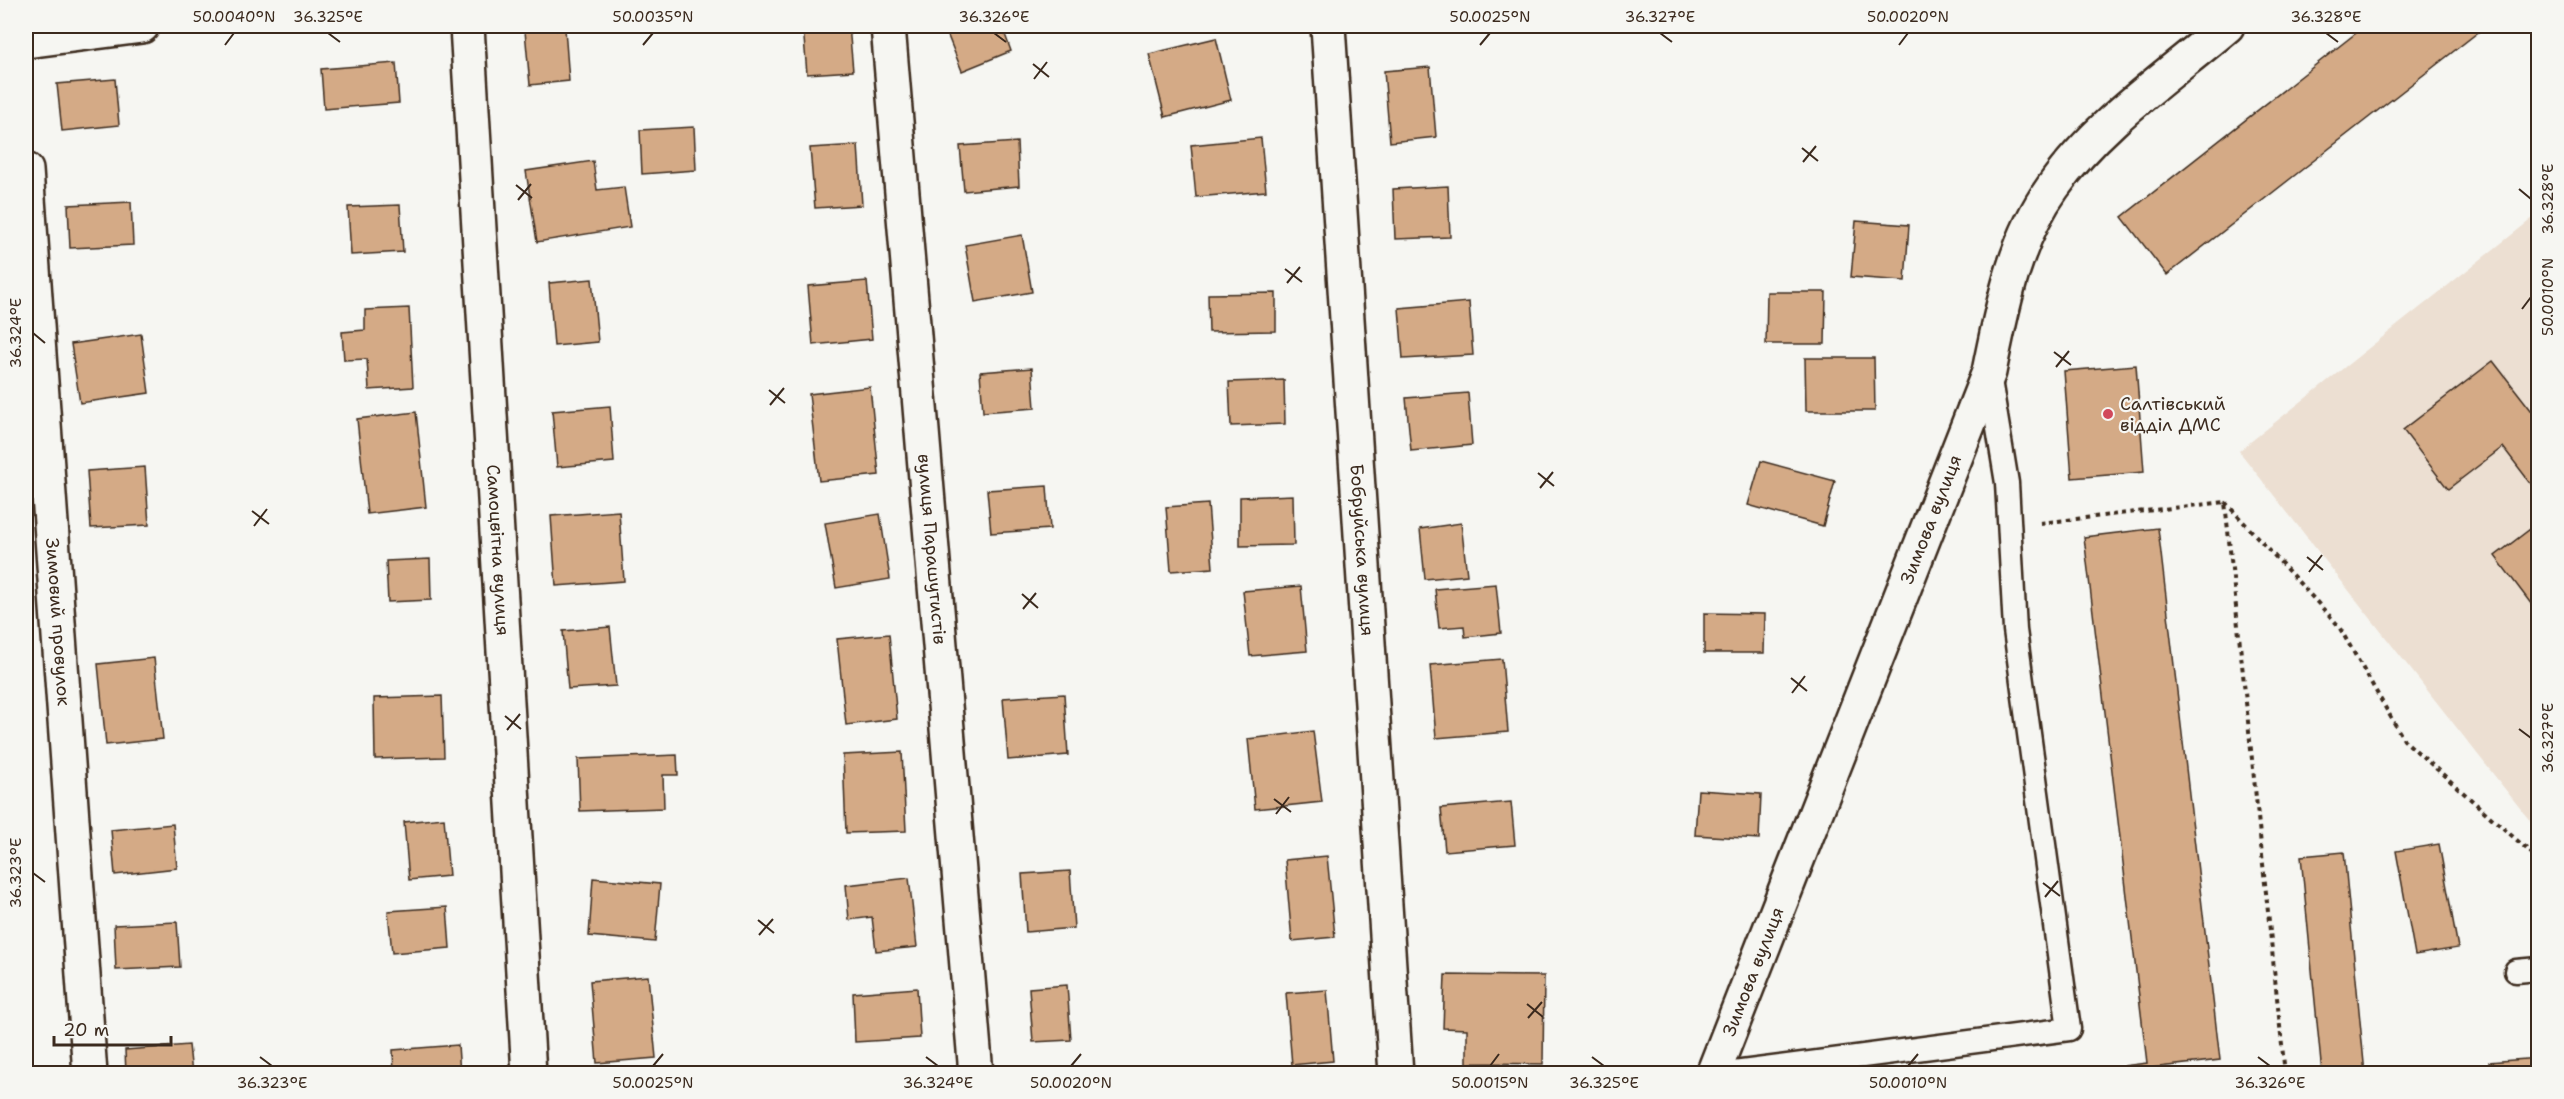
<svg xmlns="http://www.w3.org/2000/svg" width="2564" height="1099" font-family="'Shantell Sans',sans-serif">
<style>
.built{fill:#ecdfd2}
.building{fill:#d4aa86;stroke:#3b2a1e;stroke-width:1.5}
.lines{fill:none;stroke-linecap:round;stroke-linejoin:round}
.service-casing{stroke:#3b2a1e;stroke-width:27}
.minor-casing{stroke:#3b2a1e;stroke-width:38}
.path{stroke:#3b2a1e;stroke-width:4;stroke-dasharray:4.5 4.5;stroke-linecap:butt}
.service{stroke:#f6f6f2;stroke-width:22}
.minor{stroke:#f6f6f2;stroke-width:33}
.ticks{fill:none;stroke:#3b2a1e;stroke-width:2}
.poi-dot{fill:#d1495b;stroke:#f6f6f2;stroke-width:2}
.labels{text-anchor:middle;stroke-width:4.5;stroke-linejoin:round;paint-order:stroke}
.poi-label{font-size:18px;fill:#3b2a1e;stroke:#f6f6f2;text-anchor:start}
.street-label{font-size:18px;fill:#3b2a1e;stroke:#f6f6f2}
.neatline{fill:none;stroke:#3b2a1e;stroke-width:2}
.ticks-label{font-size:15px;text-anchor:middle;fill:#3b2a1e}
</style>
<rect width="100%" height="100%" fill="#f6f6f2"/>
<filter id="ink" filterUnits="userSpaceOnUse"><feTurbulence type="fractalNoise" baseFrequency=".0167" numOctaves="2"/><feDisplacementMap in="SourceGraphic" scale="12" xChannelSelector="R" yChannelSelector="G"/><feConvolveMatrix kernelMatrix="1 2 1 2 8 2 1 2 1" color-interpolation-filters="sRGB"/></filter>
<g filter="url(#ink)">
<path class="built" d="M2538 214V831L2239 451Z"/>
<g class="building">
<path d="M803 26H849L853 71 807 74Z"/>
<path d="M944 26H1002L1011 51 962 71Z"/>
<path d="M2365 26H2486L2167 275 2122 217Z"/>
<path d="M565 29 569 81 530 85 525 31Z"/>
<path d="M1216 38 1231 100 1165 117 1149 54Z"/>
<path d="M396 63 399 103 324 109 321 69Z"/>
<path d="M1430 67 1436 137 1390 142 1384 71Z"/>
<path d="M115 79 119 125 62 131 57 84Z"/>
<path d="M694 127 696 170 642 174 640 130Z"/>
<path d="M1261 138 1266 191 1196 197 1191 145Z"/>
<path d="M1017 142 1019 186 964 191 960 146Z"/>
<path d="M858 145 862 205 815 208 810 148Z"/>
<path d="M593 161 597 190 624 187 630 227 537 242 526 171Z"/>
<path d="M1448 186 1450 237 1395 239 1393 189Z"/>
<path d="M131 202 133 245 70 248 68 205Z"/>
<path d="M400 205 403 252 351 255 348 207Z"/>
<path d="M1856 221 1909 225 1905 281 1851 277Z"/>
<path d="M1022 235 1032 292 975 302 965 245Z"/>
<path d="M592 279 598 342 554 346 549 283Z"/>
<path d="M867 281 872 339 813 345 808 286Z"/>
<path d="M1767 292H1826L1825 344H1766Z"/>
<path d="M1276 293V331L1209 332 1208 294Z"/>
<path d="M1469 302 1473 355 1403 359 1399 308Z"/>
<path d="M409 308 413 387 369 390 367 359 344 360 342 332 365 330V310Z"/>
<path d="M141 334 149 393 80 403 71 344Z"/>
<path d="M1805 358H1874L1875 411H1806Z"/>
<path d="M2493 361 2538 419V493L2503 447 2448 489 2403 430Z"/>
<path d="M2136 365 2144 472 2072 478 2064 371Z"/>
<path d="M1032 368 1035 408 983 412 980 372Z"/>
<path d="M1284 380 1285 424 1231 426 1229 382Z"/>
<path d="M870 387 879 475 819 481 809 394Z"/>
<path d="M1468 393 1472 445 1411 451 1406 398Z"/>
<path d="M610 406 614 462 557 467 552 411Z"/>
<path d="M416 412 426 507 367 514 357 419Z"/>
<path d="M1761 461 1835 481 1823 526 1748 505Z"/>
<path d="M145 467 149 525 91 528 87 471Z"/>
<path d="M1047 486 1050 529 991 533 987 490Z"/>
<path d="M1293 495 1294 545 1240 546V497Z"/>
<path d="M1208 504 1213 568 1171 571 1166 507Z"/>
<path d="M619 511 624 581 556 586 551 516Z"/>
<path d="M880 514 890 579 836 588 825 523Z"/>
<path d="M1461 523 1467 575 1425 579 1420 529Z"/>
<path d="M2538 523V613L2495 556Z"/>
<path d="M2158 528 2220 1060 2151 1068V1074H2059L2147 1063 2084 537Z"/>
<path d="M430 559 431 600 388 602 386 561Z"/>
<path d="M1496 584 1501 633 1465 637 1464 626 1439 628 1435 589Z"/>
<path d="M1301 586 1307 651 1250 656 1243 591Z"/>
<path d="M1704 613 1765 614 1764 653H1704Z"/>
<path d="M610 627 616 686 568 689 563 631Z"/>
<path d="M889 634 897 719 846 725 837 639Z"/>
<path d="M154 658 163 739 106 745 98 664Z"/>
<path d="M1502 659 1508 732 1436 738 1430 665Z"/>
<path d="M1064 694 1068 755 1008 760 1003 698Z"/>
<path d="M442 696 444 757 375 759 374 698Z"/>
<path d="M1313 731 1322 802 1255 809 1248 739Z"/>
<path d="M902 752 906 831 846 833 843 755Z"/>
<path d="M677 755 678 775H663L664 808 580 811 578 759Z"/>
<path d="M1698 790 1761 794 1759 839 1695 835Z"/>
<path d="M1511 802 1515 845 1445 851 1441 808Z"/>
<path d="M444 818 449 876 409 880 404 822Z"/>
<path d="M173 824 177 868 115 875 111 830Z"/>
<path d="M2439 844 2458 948 2415 955 2396 851Z"/>
<path d="M2344 852 2365 1074H2322L2301 856Z"/>
<path d="M1327 856 1335 937 1292 941 1285 860Z"/>
<path d="M1070 871 1074 928 1026 932 1022 874Z"/>
<path d="M593 878 660 884 655 942 589 936Z"/>
<path d="M909 878 917 947 876 951 872 917 849 920 846 885Z"/>
<path d="M447 907 450 948 392 953 388 911Z"/>
<path d="M177 922 180 967 116 970 114 925Z"/>
<path d="M1445 975 1544 976 1543 1064 1467 1063V1029L1443 1028Z"/>
<path d="M648 976 656 1058 597 1063 590 981Z"/>
<path d="M1067 985 1071 1040 1033 1042 1029 988Z"/>
<path d="M917 988 920 1038 855 1042 853 993Z"/>
<path d="M1327 990 1333 1061 1292 1065 1286 993Z"/>
<path d="M189 1045 192 1074H126L125 1050Z"/>
<path d="M458 1045 460 1074H394L393 1050Z"/>
<path d="M2538 1058V1074H2490L2489 1062Z"/>
</g>
<g class="lines">
<defs>
<g id="service">
<path d="M2516 971 2538 969"/>
<path d="M1726 1074 2069 1029 2015 630 2007 483 1989 374"/>
</g>
<g id="minor">
<path id="s1" d="M467 26 529 1074"/>
<path id="s2" d="M888 26 976 1074"/>
<path id="s3" d="M1328 26 1396 1074"/>
<path d="M26 41 142 26"/>
<path id="s4" d="M26 170 90 1074"/>
<path id="s5" d="M1713 1074 1989 372C2002 308 2014 241 2053 187 2098 123 2168 76 2227 26"/>
</g>
</defs>
<use href="#service" class="service-casing"/>
<use href="#minor" class="minor-casing"/>
<g class="path">
<path d="M2225 502 2338 625 2404 740 2538 859"/>
<path d="M2040 523 2225 502 2285 1074"/>
</g>
<use href="#service" class="service"/>
<use href="#minor" class="minor"/>
</g>
</g>
<path class="ticks" d="M328 33 340 42M994 33 1006 42M1660 33 1672 42M2326 33 2338 42M225 45 234 33M643 45 653 33M1480 45 1490 33M1899 45 1908 33M1033 64 1049 77M1034 79 1047 62M1802 148 1818 161M1803 162 1816 146M516 185 532 198M2519 189 2531 199M518 200 531 184M1285 269 1302 282M1287 283 1300 267M2522 309 2531 297M33 333 45 343M2054 352 2071 365M2056 367 2069 351M769 390 785 403M770 405 784 388M1538 473 1554 486M1540 488 1553 472M252 511 269 524M254 526 267 509M2307 557 2323 570M2309 572 2322 555M1022 594 1038 608M1023 609 1036 593M1791 678 1807 691M1792 693 1805 676M505 716 521 729M2519 729 2531 738M507 730 520 714M1274 799 1291 812M1276 814 1289 797M33 873 45 882M2043 883 2060 896M2045 897 2058 881M758 920 774 933M759 935 773 919M1527 1004 1543 1017M1528 1018 1542 1002M260 1057 272 1066M926 1057 938 1066M1592 1057 1604 1066M2258 1057 2270 1066M653 1066 663 1054M1071 1066 1081 1054M1490 1066 1499 1054M1908 1066 1918 1054"/>
<circle class="poi-dot" cx="2108" cy="414" r="6"/>
<g class="labels">
<g class="poi-label">
<text x="2120" y="410">Салтівський<tspan x="2120" dy="21">відділ ДМС</tspan></text>
</g>
<g class="street-label">
<text dy="6" stroke="none"><textPath href="#s5" startOffset="596">Зимова вулиця</textPath></text>
<text dy="6" stroke="none"><textPath href="#s3" startOffset="525">Бобруйська вулиця</textPath></text>
<text dy="6" stroke="none"><textPath href="#s1" startOffset="525">Самоцвітна вулиця</textPath></text>
<text dy="6" stroke="none"><textPath href="#s2" startOffset="525">вулиця Парашутистів</textPath></text>
<text dy="6" stroke="none"><textPath href="#s4" startOffset="453">Зимовий провулок</textPath></text>
<text dy="6" stroke="none"><textPath href="#s5" startOffset="110">Зимова вулиця</textPath></text>
</g>
</g>
<rect width="2564" height="1099" fill="none" stroke="#f6f6f2" stroke-width="66"/>
<path d="M54 1036v9h117v-9" fill="none" stroke="#3b2a1e" stroke-width="3"/>
<text x="63" y="1036" font-size="18" fill="#3b2a1e" stroke="#f6f6f2" stroke-width="4.5" paint-order="stroke">20 m</text>
<rect x="33" y="33" width="2498" height="1033" class="neatline"/>
<g class="ticks-label">
<text x="234" y="22">50.0040°N</text>
<text x="328" y="22">36.325°E</text>
<text x="653" y="22">50.0035°N</text>
<text x="994" y="22">36.326°E</text>
<text x="1490" y="22">50.0025°N</text>
<text x="1660" y="22">36.327°E</text>
<text x="1908" y="22">50.0020°N</text>
<text x="2326" y="22">36.328°E</text>
<text transform="translate(2548 199) rotate(-90)" y="5">36.328°E</text>
<text transform="translate(2548 297) rotate(-90)" y="5">50.0010°N</text>
<text transform="translate(16 333) rotate(-90)" y="5">36.324°E</text>
<text transform="translate(2548 738) rotate(-90)" y="5">36.327°E</text>
<text transform="translate(16 873) rotate(-90)" y="5">36.323°E</text>
<text x="272" y="1088">36.323°E</text>
<text x="653" y="1088">50.0025°N</text>
<text x="938" y="1088">36.324°E</text>
<text x="1071" y="1088">50.0020°N</text>
<text x="1490" y="1088">50.0015°N</text>
<text x="1604" y="1088">36.325°E</text>
<text x="1908" y="1088">50.0010°N</text>
<text x="2270" y="1088">36.326°E</text>
</g>
</svg>
